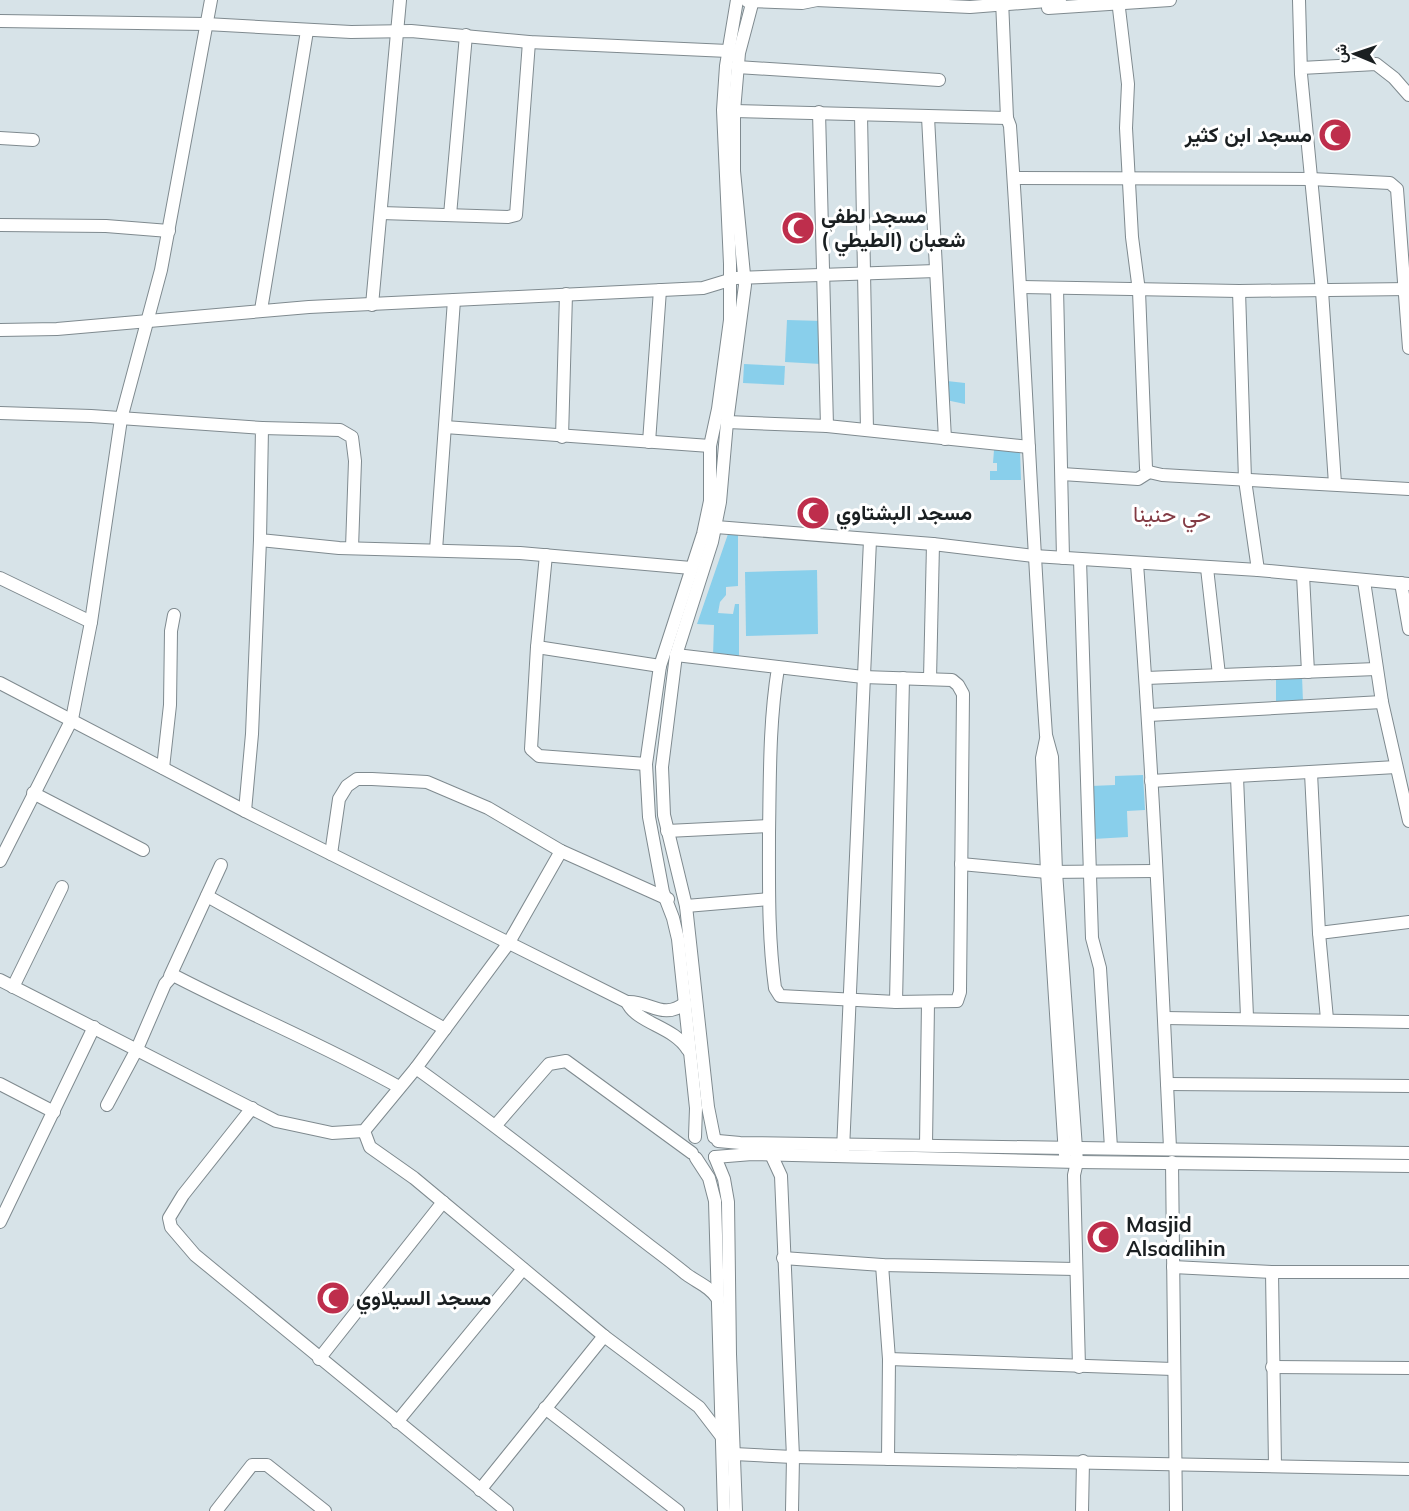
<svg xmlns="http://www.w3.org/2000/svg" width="1409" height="1511" font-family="Mulish,Vazirmatn,sans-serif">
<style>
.green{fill:#89cfeb}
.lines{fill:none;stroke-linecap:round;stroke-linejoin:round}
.minor-casing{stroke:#7f8a8f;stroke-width:14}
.minor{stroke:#fff;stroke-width:12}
.labels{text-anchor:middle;stroke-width:6;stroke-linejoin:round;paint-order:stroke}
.poi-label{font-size:21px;font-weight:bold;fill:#1a1f21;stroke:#fff;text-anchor:start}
.neighbourhood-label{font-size:22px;fill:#833b44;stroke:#fff}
</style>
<rect width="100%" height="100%" fill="#d7e3e8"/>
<g class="green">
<path d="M787 320 823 321 821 364 785 362Z"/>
<path d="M744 364 785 366 784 385 743 383Z"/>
<path d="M947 381 965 383V404L946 400Z"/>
<path d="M994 450H1020L1021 480H990V471H997V463H993Z"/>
<path d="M728 534 738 535V586L726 587V595L720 602 718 613 733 614 735 604H739V659L713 656 714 625 697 624Z"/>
<path d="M817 570 818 634 746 636 745 572Z"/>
<path d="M1276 676H1302L1303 702 1276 703Z"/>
<path d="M1143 775 1145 810 1127 811 1128 837 1093 839 1091 786 1115 785V776Z"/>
</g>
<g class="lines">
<defs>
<g id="minor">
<path d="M816 0 970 7 1060 0"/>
<path d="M1002 0 1007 118 1010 126C1024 329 1032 532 1046 735L1052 757 1056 872 1077 1162 1074 1175 1079 1367"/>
<path d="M1118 0 1128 84 1126 128 1132 237 1139 291 1146 468 1149 472 1162 475 1409 489"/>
<path d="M1299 0 1301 74 1322 291 1335 484"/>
<path d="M747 1 802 3 817 0"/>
<path d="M1048 8 1170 0"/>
<path d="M0 21 206 24 351 32 411 31 529 42 728 51"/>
<path d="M737 67 939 80"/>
<path d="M1301 68 1376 64 1394 78 1409 95"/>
<path d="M734 111 1007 118"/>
<path d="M819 112 827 426"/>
<path d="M861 115 867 430"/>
<path d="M928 117 945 439"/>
<path d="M0 138 33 140"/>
<path d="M1014 178 1311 179 1390 183 1397 189 1409 348"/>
<path d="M381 213 508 217 516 215 529 42"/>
<path d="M450 215 466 35"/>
<path d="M0 225 106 226 169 231"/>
<path d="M1022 287 1239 291 1409 289"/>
<path d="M1057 288 1063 558"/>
<path d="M1239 291 1245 480 1258 570"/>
<path d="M372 305 400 0"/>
<path d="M261 310 307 31"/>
<path d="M0 330 57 329 309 307 703 288 736 278 936 271"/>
<path d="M0 413 91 416 262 428 260 540 339 548 520 553 691 568"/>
<path d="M727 422 827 426 1029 447"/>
<path d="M445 427 710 446"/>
<path d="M262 428 340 430 352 437 355 461 352 548"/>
<path d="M562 437 566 294"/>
<path d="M649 442 660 290"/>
<path d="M1062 474 1138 479 1149 472"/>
<path d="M716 527 933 544 1034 556 1258 570 1409 584"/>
<path d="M436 550 454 300"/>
<path d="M546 555 537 647 531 749 539 756 646 764"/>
<path d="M1080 560 1092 938 1100 968 1111 1148"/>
<path d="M1137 564C1152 759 1161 954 1170 1148"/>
<path d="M1207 568 1219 675"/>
<path d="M1303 575 1308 672"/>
<path d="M0 578 91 622"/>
<path d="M1364 581 1382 702 1409 821"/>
<path d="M1401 583 1409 629"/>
<path d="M537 647 660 666"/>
<path d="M676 655 863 677 952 680 958 685 963 694 960 992 957 1001 896 1002 780 996 775 988C768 937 769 885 769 833 770 778 769 723 778 668"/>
<path d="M1146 678 1376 669"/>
<path d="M930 679 933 544"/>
<path d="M0 683 245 811 627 1002C649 1000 663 1021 685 1003"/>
<path d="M1149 715 1382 702"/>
<path d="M1046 739 1042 758 1047 872 1065 1155"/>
<path d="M163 768 170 705 171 631 174 615"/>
<path d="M1311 773 1319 933 1327 1019"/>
<path d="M1237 777 1247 1017"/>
<path d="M1151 781 1396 767"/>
<path d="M33 793 143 850"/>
<path d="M245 811 252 734 260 540"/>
<path d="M667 831 769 826"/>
<path d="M331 854 339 799 347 786 357 779H372L427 782 488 808 561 851 668 899"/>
<path d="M0 861 72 719 91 622 121 419 161 270 211 0"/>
<path d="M961 864 1047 872 1155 871"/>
<path d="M207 896 445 1029"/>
<path d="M686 906 769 899"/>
<path d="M1319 933 1409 922"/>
<path d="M170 976 221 865"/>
<path d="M0 980 276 1121 332 1133 364 1131 416 1068 508 944 561 851"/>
<path d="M13 987 62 887"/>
<path d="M627 1002C637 1024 674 1026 688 1050"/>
<path d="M896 1002 903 678"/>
<path d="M1165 1018 1409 1022"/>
<path d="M416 1068C496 1125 572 1186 650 1246 662 1255 675 1265 686 1274 698 1283 709 1286 718 1299"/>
<path d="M0 1084 54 1112"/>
<path d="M1167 1084 1409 1086"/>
<path d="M107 1105 137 1049 165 984 173 975C248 1014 326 1046 399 1087"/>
<path d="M252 1108 183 1195 169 1218 171 1227 195 1255 507 1511"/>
<path d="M496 1125 549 1064 566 1061 692 1153"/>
<path d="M364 1131 370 1147 414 1178 604 1336 699 1407 722 1437"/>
<path d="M695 1137 696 1108 678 939 673 918 663 892 649 817 646 764 660 666 703 534 710 501V446L718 409 730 320V264L723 110 726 66 737 0"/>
<path d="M714 1137 708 1107 686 906 664 815 662 767 676 655 712 542 720 502 727 422 745 285 734 171V111L739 53 753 0"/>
<path d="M718 1141 740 1143 1409 1153"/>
<path d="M926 1145 928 1003"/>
<path d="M769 1150 781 1176 793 1457 792 1511"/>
<path d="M843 1150 870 540"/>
<path d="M715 1157 752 1154 1077 1162 1409 1166"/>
<path d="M715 1157 724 1179 728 1202 730 1354 736 1511"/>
<path d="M696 1158 709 1178 715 1201 724 1511"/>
<path d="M1172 1162 1176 1511"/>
<path d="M0 1222 94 1027"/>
<path d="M783 1258 882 1265 1075 1269"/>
<path d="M882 1265 889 1359 888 1459"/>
<path d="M1173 1267 1272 1272H1409"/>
<path d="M1272 1272 1275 1466"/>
<path d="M319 1359 443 1202"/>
<path d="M889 1359 1173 1369"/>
<path d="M1272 1367 1409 1368"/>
<path d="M545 1408 678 1511"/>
<path d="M397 1422 523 1269"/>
<path d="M734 1454 793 1457 1409 1469"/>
<path d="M480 1490 604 1336"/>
<path d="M216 1511 252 1465H267L325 1511"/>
<path d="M1082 1511 1083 1461"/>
</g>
</defs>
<use href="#minor" class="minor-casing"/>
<use href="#minor" class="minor"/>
</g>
<defs>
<symbol id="mosque-disc" viewBox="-11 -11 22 22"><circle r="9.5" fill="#be2e4c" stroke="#fff"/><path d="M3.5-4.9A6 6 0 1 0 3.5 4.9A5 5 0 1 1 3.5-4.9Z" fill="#fff"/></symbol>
</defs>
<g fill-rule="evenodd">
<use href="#mosque-disc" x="1316" y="116" width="38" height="38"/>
<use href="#mosque-disc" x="779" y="209" width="38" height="38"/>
<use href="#mosque-disc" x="794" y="494" width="38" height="38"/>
<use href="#mosque-disc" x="1084" y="1218" width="38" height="38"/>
<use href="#mosque-disc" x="314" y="1279" width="38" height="38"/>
</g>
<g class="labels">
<g class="poi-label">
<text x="1312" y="142" text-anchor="end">مسجد ابن كثير</text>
<text x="821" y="223">مسجد لطفي<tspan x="821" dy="24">شعبان (الطيطي )</tspan></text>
<text x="836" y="520">مسجد البشتاوي</text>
<text x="1126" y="1232">Masjid<tspan x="1126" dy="24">Alsaalihin</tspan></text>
<text x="356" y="1305">مسجد السيلاوي</text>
</g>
<g class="neighbourhood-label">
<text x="1172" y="522">حي حنينا</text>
</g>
</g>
<g transform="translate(1355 54) rotate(272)" stroke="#ffffff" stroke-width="4.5" paint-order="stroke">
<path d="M0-4.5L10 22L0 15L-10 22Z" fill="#1a1f21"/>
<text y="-9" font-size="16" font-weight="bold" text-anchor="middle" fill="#1a1f21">ش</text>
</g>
</svg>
